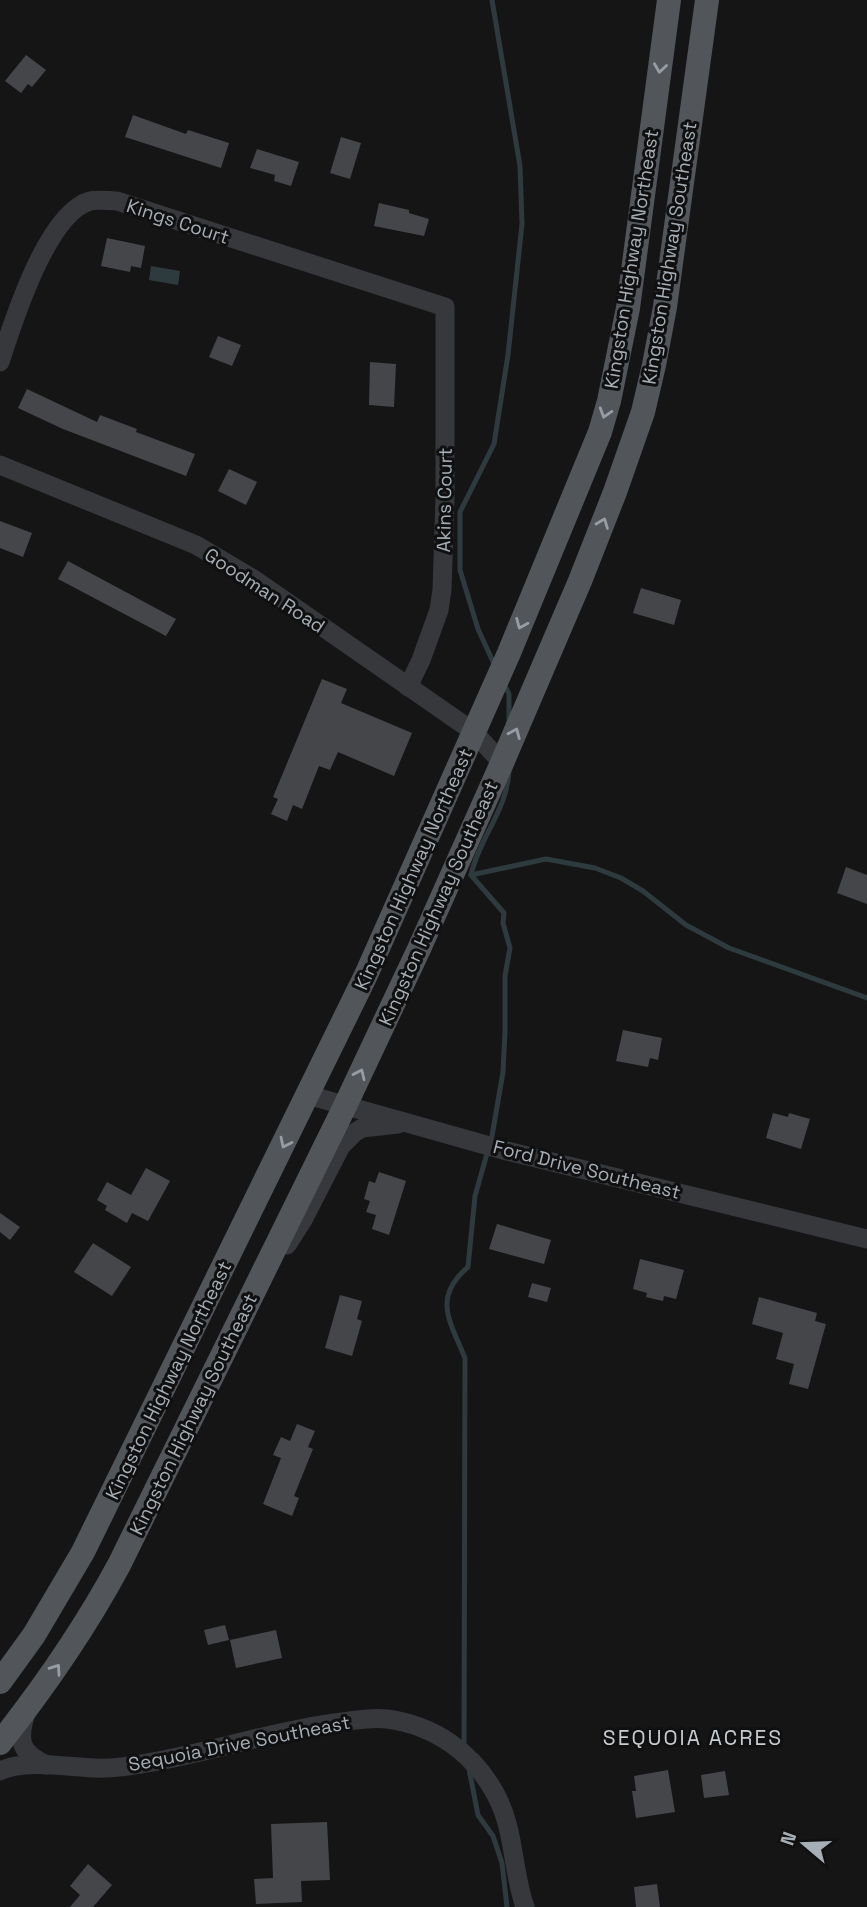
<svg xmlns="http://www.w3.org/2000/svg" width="867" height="1907" font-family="'Space Grotesk',sans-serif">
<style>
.water{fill:#2e3b3e}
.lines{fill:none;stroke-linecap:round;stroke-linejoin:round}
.stream{stroke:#2e3b3e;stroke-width:5}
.building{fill:#444649}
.minor{stroke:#36383b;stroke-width:19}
.major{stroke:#52565a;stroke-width:24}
.oneway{stroke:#969da4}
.labels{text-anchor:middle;stroke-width:6;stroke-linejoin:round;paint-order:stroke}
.street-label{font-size:19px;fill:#a7afb6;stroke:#101011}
.neighbourhood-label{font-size:21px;letter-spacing:2px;fill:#c8cdd2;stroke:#101011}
</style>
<rect width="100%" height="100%" fill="#151516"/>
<path class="water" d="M151 266 180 271 178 285 149 280Z"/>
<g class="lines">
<g class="stream">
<path d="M492 0 520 166 522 224 508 355 494 444 460 512V570L478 629 495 666"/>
<path d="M504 684 509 694V722"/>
<path d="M471 875C479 838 508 809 509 770"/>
<path d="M471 875 546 859 595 868 621 878 643 891 686 925 729 948 867 998"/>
<path d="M464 1749 465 1358C450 1321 432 1298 468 1267L475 1196 492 1136 503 1072 505 1031V976L510 948 503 923 504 913 471 875"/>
<path d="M469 1769 478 1815 493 1836 502 1863 507 1907"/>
</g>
</g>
<g class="building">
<path d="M26 55 46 70 32 87 28 84 21 93 5 81Z"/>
<path d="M133 115 186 134 188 130 229 143 221 168 125 137Z"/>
<path d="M341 137 361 143 350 179 330 173Z"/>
<path d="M257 149 299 162 291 186 274 181 275 175 250 168Z"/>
<path d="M379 203 409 210V213L429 219 424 236 374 226Z"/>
<path d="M107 238 145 246 141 268 131 266 130 272 101 266Z"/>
<path d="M218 336 241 345 232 366 209 357Z"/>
<path d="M370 362 396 364 394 407 369 405Z"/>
<path d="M27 389 97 422 100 415 137 429 136 432 195 454 186 476 63 429 18 408Z"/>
<path d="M229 469 257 482 246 505 218 491Z"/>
<path d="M0 521 32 533 23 557 0 548Z"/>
<path d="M68 561 176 619 166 636 58 579Z"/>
<path d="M641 588 681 600 674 625 633 613Z"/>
<path d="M322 679 347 689 341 703 412 733 394 776 338 752 330 770 319 766 302 809 293 805 287 821 271 814 278 799 273 797Z"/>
<path d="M846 867 867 875V904L837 893Z"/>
<path d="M623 1030 662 1038 658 1060 650 1058 648 1067 616 1061Z"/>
<path d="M773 1113 788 1117 789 1113 810 1119 801 1149 766 1138Z"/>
<path d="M146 1168 170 1181 148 1221 132 1213 127 1223 105 1210 107 1206 97 1200 107 1182 131 1195Z"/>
<path d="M379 1172 406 1181 389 1235 372 1229 376 1215 366 1212 370 1201 364 1199 369 1181 375 1183Z"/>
<path d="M0 1213 20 1227 10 1240 0 1232Z"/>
<path d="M497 1224 551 1240 544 1264 489 1249Z"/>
<path d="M93 1243 131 1267 112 1296 74 1272Z"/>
<path d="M640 1259 684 1270 676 1299 664 1296 663 1301 646 1297 647 1293 633 1289Z"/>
<path d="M532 1283 551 1288 547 1302 528 1297Z"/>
<path d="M340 1295 362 1301 357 1319 362 1321 352 1356 325 1348Z"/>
<path d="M759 1297 817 1313 815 1321 826 1324 808 1389 789 1384 794 1364 776 1359 783 1333 752 1324Z"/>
<path d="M297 1424 315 1431 308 1447 313 1449 294 1496 299 1498 292 1516 263 1504 281 1458 273 1455 281 1437 290 1441Z"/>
<path d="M225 1625 229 1640 208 1645 204 1630Z"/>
<path d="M276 1630 282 1658 236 1668 230 1640Z"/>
<path d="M668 1770 675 1812 636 1818 632 1791H636L634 1776Z"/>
<path d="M725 1771 729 1795 704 1798 701 1775Z"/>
<path d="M327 1822 330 1880 301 1881 302 1902 256 1904 254 1879 273 1878 271 1824Z"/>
<path d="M88 1864 112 1885 93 1907H70L80 1895 70 1886Z"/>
<path d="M657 1884 660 1907H636L634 1887Z"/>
</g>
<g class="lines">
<g class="minor">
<path d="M0 362C13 322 47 213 90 201 98 199 109 201 117 201L445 307V498L442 590 439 610 421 660 408 687"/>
<path d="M0 465 196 545 255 580 474 732 502 763"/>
<path d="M308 1095 507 1151 867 1239"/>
<path d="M287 1245 303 1220 341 1146 354 1133 362 1128 398 1124"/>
<path d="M26 1713C17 1741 20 1753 47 1765"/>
<path d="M0 1771C25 1759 67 1767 95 1768 111 1769 131 1766 147 1763 210 1752 271 1732 334 1723 351 1721 370 1717 387 1719 434 1725 474 1753 496 1795 515 1830 512 1870 525 1907"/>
</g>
<g class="major">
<path d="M0 1682 34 1635 83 1552 366 975 509 653 600 432 609 401 628 308 669 0"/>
<path d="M0 1743C45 1686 85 1628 119 1565L345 1106 419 949 502 763 580 581 615 492 643 412 654 365 665 307 707 0"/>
</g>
</g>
<defs><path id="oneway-chevron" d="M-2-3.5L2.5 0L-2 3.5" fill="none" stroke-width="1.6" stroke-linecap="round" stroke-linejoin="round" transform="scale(1.75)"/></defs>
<g class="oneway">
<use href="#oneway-chevron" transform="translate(660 68) rotate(98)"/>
<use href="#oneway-chevron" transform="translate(605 413) rotate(107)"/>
<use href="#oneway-chevron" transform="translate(603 523) rotate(-69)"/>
<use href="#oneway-chevron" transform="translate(521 624) rotate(113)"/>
<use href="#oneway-chevron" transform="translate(515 733) rotate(-67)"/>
<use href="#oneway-chevron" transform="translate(360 1074) rotate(-65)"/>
<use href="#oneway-chevron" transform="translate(285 1143) rotate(116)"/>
<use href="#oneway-chevron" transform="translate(56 1669) rotate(-55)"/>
</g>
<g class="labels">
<g class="street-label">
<text transform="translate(178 221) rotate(18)" y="7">Kings Court</text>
<text transform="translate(669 253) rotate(-81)" y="7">Kingston Highway Southeast</text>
<text transform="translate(631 259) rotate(-81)" y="7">Kingston Highway Northeast</text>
<text transform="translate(444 500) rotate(-89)" y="7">Akins Court</text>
<text transform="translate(265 590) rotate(33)" y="7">Goodman Road</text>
<text transform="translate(413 869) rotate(-66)" y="7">Kingston Highway Northeast</text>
<text transform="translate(438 903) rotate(-66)" y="7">Kingston Highway Southeast</text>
<text transform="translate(587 1169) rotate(14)" y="7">Ford Drive Southeast</text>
<text transform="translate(168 1380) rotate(-64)" y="7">Kingston Highway Northeast</text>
<text transform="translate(193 1414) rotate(-64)" y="7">Kingston Highway Southeast</text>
<text transform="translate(239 1743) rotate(-11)" y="7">Sequoia Drive Southeast</text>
</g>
<g class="neighbourhood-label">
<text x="693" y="1745">SEQUOIA ACRES</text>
</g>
</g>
<g transform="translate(804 1844) rotate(289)" stroke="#101011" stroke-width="5" paint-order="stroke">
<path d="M0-5L12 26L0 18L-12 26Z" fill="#a7afb6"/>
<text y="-10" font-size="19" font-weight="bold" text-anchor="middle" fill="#a7afb6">N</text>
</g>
</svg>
